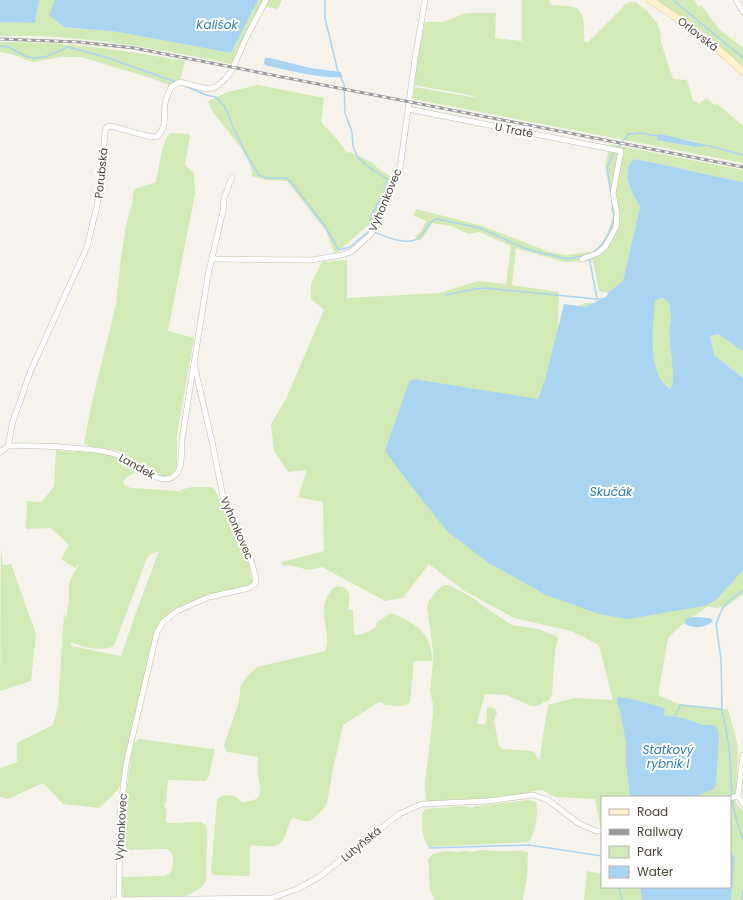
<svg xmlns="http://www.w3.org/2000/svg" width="743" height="900" font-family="Poppins,sans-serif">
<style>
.green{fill:#d2eab5;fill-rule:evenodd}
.water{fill:#a9d4f2;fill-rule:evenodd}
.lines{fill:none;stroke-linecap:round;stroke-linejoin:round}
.stream{stroke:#a9d4f2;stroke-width:1.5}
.street-casing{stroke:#c2bbae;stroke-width:6}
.secondary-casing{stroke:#d6c79b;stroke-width:8}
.street{stroke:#fff;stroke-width:5}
.secondary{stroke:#fff3cd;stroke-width:7}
.rail-casing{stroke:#9a9a9a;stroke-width:3}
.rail{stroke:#fff;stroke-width:1.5;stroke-dasharray:4.5;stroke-linecap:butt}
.labels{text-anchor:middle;stroke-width:4;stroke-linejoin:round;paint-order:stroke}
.street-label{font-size:11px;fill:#4b4439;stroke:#fff}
.water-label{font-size:12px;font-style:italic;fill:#2e7ab2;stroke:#fff}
</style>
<rect width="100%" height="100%" fill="#f6f3ec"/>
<g class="green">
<path d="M39 0H55L50 15 64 27 118 32 231 53 258 0H282L278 9 260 6 231 64C154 48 78 34 0 36V22L35 23Z"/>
<path d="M522 0H549L550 4 552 5C559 6 568 5 574 7 586 11 584 30 584 41L587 43 625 5 630 2H635L647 11 657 23 660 31 661 42 673 79 687 80 693 101H696L698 104 706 98 715 105 717 104 743 126V163L413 99 414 87 483 99 464 94 413 85 424 22H443L463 14 470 13H496L495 38 522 41ZM658 140H689L709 146 695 147Z"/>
<path d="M656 0H694L699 7 701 5 719 29 743 48V66L704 32Z"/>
<path d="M0 42C63 41 124 50 185 61L180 80 169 85 154 79 81 57H62L32 62 11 54 0 52Z"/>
<path d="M258 85 324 98 321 122 337 139 347 153 350 152 371 162 380 170 393 178 374 220 335 254 326 231 287 181 265 180 252 176C254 159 225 128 215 115 212 111 210 106 208 101L228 92Z"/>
<path d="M170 133 188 134 190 136 185 165 194 173 195 194 168 331 194 338 177 435V468C165 492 132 455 118 451 108 447 94 449 84 444L91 406 116 304 121 257 126 225 132 204 134 189 154 183 156 181C159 169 162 141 170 133Z"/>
<path d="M610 144 743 170V182C707 175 671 166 635 159L632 161 629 186 640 207 623 281 608 293 599 291 593 261 564 262 516 248 512 285 559 292 558 325 574 308 585 303 645 304 654 306 655 301 662 297 669 303 671 318 669 334 673 374 672 385 670 389 667 387 743 570V595C737 596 735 601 730 604 723 608 715 609 708 606L678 628 668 638 658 695 679 704 715 709H728L738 746 736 803 743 811V900H731L735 858 730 850V797H695L714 789 716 785 719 738 712 725H704L683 718 663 715 665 708 617 703 620 711 626 743V765L630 797H602V834L595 799 555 797 542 790 533 791 529 793 493 798 429 802 426 801 425 784 433 714V704L430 691 433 663V651L427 606 429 601 438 589 444 585H449L473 598 483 606 512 625 538 629 556 636 558 639 555 651 552 695 549 700 537 706H531L506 695 485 694 477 723 485 725 487 717 486 709 488 707 494 708 497 712 494 722 499 746 503 749 532 751 535 753 539 762 548 705 574 698 613 700 599 645 571 631 514 618 463 590 429 564 403 598 385 601 322 567 309 570 288 565 283 566 282 562 324 551 323 502 298 497 307 470 288 472 274 451 271 424 286 399 324 310 311 299V284L322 262 347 260V298L439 293 478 281 506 284 511 246 480 232 468 234 452 226 432 223 426 234 419 241 415 237 421 231 426 221 413 215 416 209 483 226 549 252 566 255 591 252 599 248 608 232 614 213 605 166ZM441 523 546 595 487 562 448 531Z"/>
<path d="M718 334 743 351V378L714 355 710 335Z"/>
<path d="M56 450 76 452V451C88 450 108 451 118 457 125 460 131 465 137 469L136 472 127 477 123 481 124 485 131 488 180 491C191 485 200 488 212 487L214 489C218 494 238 538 238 542L242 541 248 559 253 583 252 585 176 610 158 623 119 789 99 808 63 804 43 783 8 799 0 797V768L17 762V743L53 725 58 707 64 613 66 620 69 601V583L73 574 80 563 75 568 61 559 69 545 51 528 26 529 27 501 42 502 54 486ZM159 551 134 618 121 656 71 646V642C81 647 103 652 114 646L147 558 150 554Z"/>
<path d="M1 548 3 565 11 564 36 634 31 681 0 691Z"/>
<path d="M338 586C352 587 350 599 348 610H353L354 634 348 631C358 639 368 632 376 627L377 622 391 613C415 623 432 632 432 661H414L410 702C405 709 392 705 384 705L382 702 377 703 343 725 336 756 334 763 327 803C326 808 313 820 309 821 304 822 297 819 293 818L291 819C281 848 283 848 252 845L250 847V875L248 876 213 875 211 871 217 800C221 794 228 795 235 796L242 802C246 802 258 800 259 796 262 789 258 780 258 773 258 768 258 762 258 757L228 752 226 751 224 745 238 705 241 685 248 675 257 667 325 651C332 634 318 616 327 597 330 592 332 588 338 586Z"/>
<path d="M139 739 213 749 215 750 209 776 205 781 168 780 166 803 164 804 166 810V823L201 822 206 825 207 829 206 880 202 887 186 896 123 897 121 877 164 876C175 873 173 862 172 853L167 849 125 850C125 839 123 829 122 818L133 745 136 741Z"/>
<path d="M529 800 536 802C539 809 535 837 528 842L429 847C422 840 419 817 425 809L465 806 472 808 476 806Z"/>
<path d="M480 850C489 850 500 852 509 851 515 851 522 849 528 853L527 876 523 900H435L430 890 428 859 433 854 444 851 458 852 464 851 472 852Z"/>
<path d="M587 871 602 874V887H640L642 900H584Z"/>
</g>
<g class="water">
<path d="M0 0H39L35 23 0 22Z"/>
<path d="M55 0H258L231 53 118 32 64 27 49 15Z"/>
<path d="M265 58H270L310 68 341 72 342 77C323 79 285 70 265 65L264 63Z"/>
<path d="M660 134 711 146 695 147 657 140V136Z"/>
<path d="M635 159C671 166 707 175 743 182V351L718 334 710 336 714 355 743 378V570L716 600 704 606 628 619 599 614 546 595 487 562 447 531 408 482 385 451 409 382 413 379 538 399 545 380 564 304 586 307 607 296 608 293 623 281 640 207C633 193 626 185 628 170 629 165 631 161 635 159ZM662 297 669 303 671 318 669 334 673 374 672 385 670 389C646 373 653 326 655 301Z"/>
<path d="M695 617 710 618 713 621C706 628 694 629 685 624V621L687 618Z"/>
<path d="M618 697 631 699 665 708 664 715 683 718 704 725H713L717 728 719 738 716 785 714 789 695 797H630L626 765V743L620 711 617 703Z"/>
<path d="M730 850 735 858 731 900H642L640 887H730Z"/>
</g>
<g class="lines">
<g class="stream">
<path d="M325 0V18L338 72"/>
<path d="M673 0 743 58"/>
<path d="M0 46 9 47 25 56 34 58 45 57 68 47 105 57 176 82"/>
<path d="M340 76 344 84 345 113 352 132 353 146 357 156 366 165 387 179C386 184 385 190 383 195 377 207 368 216 369 230L371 231"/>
<path d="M185 86 206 95 216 97 225 107 234 129 249 159 259 175 267 178H286L291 182 325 226 339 250 350 247 369 231"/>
<path d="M710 146 743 155"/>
<path d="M616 149 629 134 640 133 657 136"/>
<path d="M374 232C386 237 409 247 420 237 427 230 427 222 437 219L480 228 524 248 542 253 568 259 583 256"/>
<path d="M594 252C604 244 619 222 612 209L613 206 607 168 614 152"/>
<path d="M589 257 597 299H603"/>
<path d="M446 295 469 290 485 288 596 299"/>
<path d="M743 590 729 601 722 609 716 624 721 659 722 709 729 746 733 805 738 825 743 839"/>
<path d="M674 719 680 705 722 709"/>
<path d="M429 848 529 845 602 856"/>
<path d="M619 887 622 900"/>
<path d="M742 900 743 891"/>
</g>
<defs>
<g id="street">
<path d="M736 0 743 12"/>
<path d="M408 109 621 151 613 193 617 213 616 227 605 247 598 253 582 259"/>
<path d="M212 259 311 260 342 255 351 252 370 235 376 227 400 168 415 59 425 0"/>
<path d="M8 446C34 445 59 446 84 449 95 450 107 451 117 455 131 461 156 484 171 478 184 473 181 451 182 439L208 275 223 211 224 198 232 177"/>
<path d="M0 452 8 446 13 421 31 370 87 247 97 206 103 159 105 131 107 127 111 126 147 136 157 137C168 125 163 117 165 103 166 98 169 93 171 87L180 82 207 89 216 87 225 79 231 72 247 36 266 0"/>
<path d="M738 796 743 755"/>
<path d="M738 796 743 804"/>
<path d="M730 798 738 796"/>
<path d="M119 899 120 816 126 764 157 632 163 622 177 611 209 597 249 588 255 584 256 578 248 551 223 497 213 446 194 364"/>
<path d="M113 900 271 898 297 889 319 877 399 814 422 804 488 801 533 795 548 800 578 823 596 831H602"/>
</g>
<path id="secondary" d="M650 0C683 21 715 44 743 72"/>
</defs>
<use href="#street" class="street-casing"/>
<use href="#secondary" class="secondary-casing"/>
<use href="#street" class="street"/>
<use href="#secondary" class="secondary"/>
<defs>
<path id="rail" d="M0 39 78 42 134 48 743 167"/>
</defs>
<use href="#rail" class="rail-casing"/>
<use href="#rail" class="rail"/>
</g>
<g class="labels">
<g class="street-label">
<text transform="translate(698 34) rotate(38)" y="4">Orlovská</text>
<text transform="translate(514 130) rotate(11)" y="4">U Tratě</text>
<text transform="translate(101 173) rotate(-84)" y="4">Porubská</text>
<text transform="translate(385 200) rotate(-67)" y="4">Vyhonkovec</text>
<text transform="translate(137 466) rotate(29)" y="4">Landek</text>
<text transform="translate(237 528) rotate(67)" y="4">Vyhonkovec</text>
<text transform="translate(121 827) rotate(-87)" y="4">Vyhonkovec</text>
<text transform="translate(361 844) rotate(-39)" y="4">Lutyňská</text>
</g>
<g class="water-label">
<text x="217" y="29">Kališok</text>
<text x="611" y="496">Skučák</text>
<text x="668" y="754">Statkový<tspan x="668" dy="14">rybník I</tspan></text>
</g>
</g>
<rect x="601" y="796" width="130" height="92" fill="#ffffff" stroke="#b7b4b0"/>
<rect x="609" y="809" width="20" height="6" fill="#fff3cd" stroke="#b7b4b0"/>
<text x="637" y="816" font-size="12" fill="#4b4439">Road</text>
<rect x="609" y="829" width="20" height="6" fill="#9a9a9a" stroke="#b7b4b0"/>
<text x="637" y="836" font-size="12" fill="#4b4439">Railway</text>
<rect x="609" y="846" width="20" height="12" fill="#d2eab5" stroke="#b7b4b0"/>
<text x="637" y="856" font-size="12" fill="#4b4439">Park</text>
<rect x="609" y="866" width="20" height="12" fill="#a9d4f2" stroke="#b7b4b0"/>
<text x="637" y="876" font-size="12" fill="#4b4439">Water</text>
</svg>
